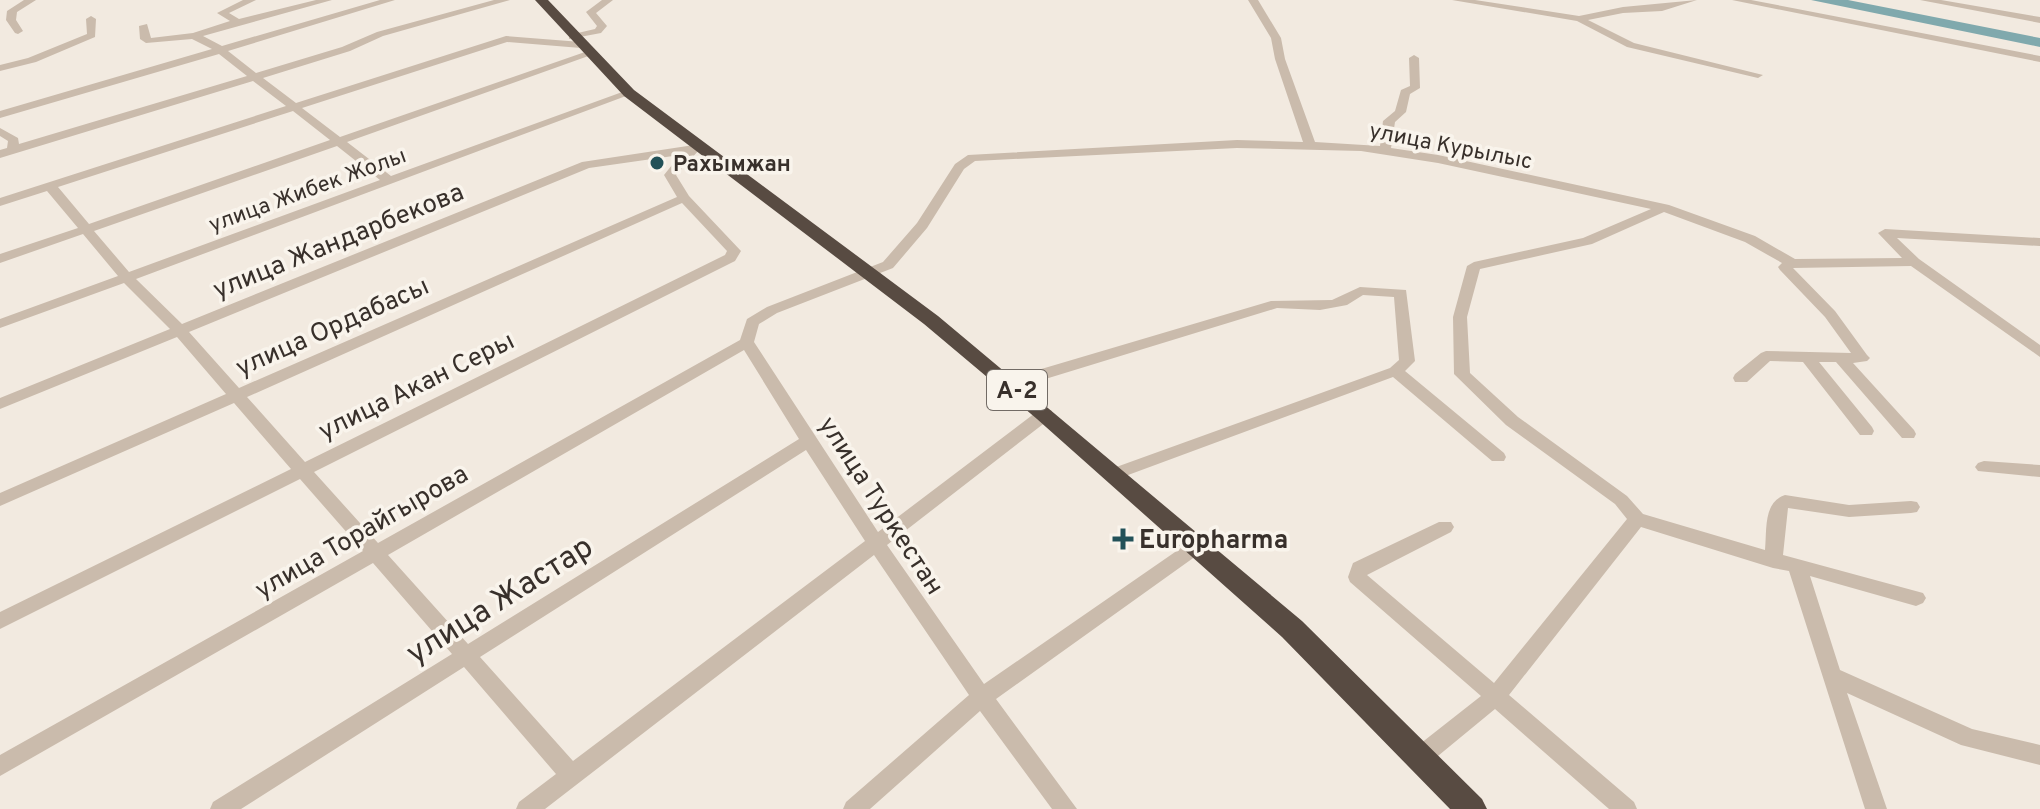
<svg xmlns="http://www.w3.org/2000/svg" width="2040" height="809" font-family="Overpass,sans-serif">
<style>
.water{fill:#80a9ad}
.lines{fill:none;stroke-linecap:round;stroke-linejoin:round}
.minor{fill:#cabbac;fill-rule:evenodd}
.highway{fill:#584b42;fill-rule:evenodd}
.poi-dot{fill:#225158;stroke:#f9f4ec;stroke-width:3}
.labels{text-anchor:middle;stroke-width:7;stroke-linejoin:round;paint-order:stroke}
.far-street-label{font-size:22px;fill:#38302b;stroke:#f9f4ec}
.far-poi-label{font-size:22px;font-weight:bold;fill:#38302b;stroke:#f9f4ec;text-anchor:start}
.shield{fill:#f9f4ec;stroke:#726b65;stroke-width:2}
.shield-label{font-size:24px;font-weight:bold;fill:#38302b}
.street-label{font-size:26px;fill:#38302b;stroke:#f9f4ec}
.poi-label{font-size:26px;font-weight:bold;fill:#38302b;stroke:#f9f4ec;text-anchor:start}
.near-street-label{font-size:32px;fill:#38302b;stroke:#f9f4ec}
</style>
<rect width="100%" height="100%" fill="#f2eae0"/>
<path class="water" d="M1811 0H1848L2040 38V47Z"/>
<g class="lines">
<g class="minor">
<path d="M24 0H36L17 12 16 20 23 31 18 34 15 33 6 20 7 11Z"/>
<path d="M243 0H256L229 13 239 19 316 0H332L203 36 222 46 380 0H395L228 51 256 73 342 47 377 32 494 0H510L383 36 350 51 263 78 296 103 506 36 581 42 586 45 581 48 507 42 302 108 340 137 585 52 594 54 347 142 391 176 625 91 634 93 136 279 182 324 582 162 694 145 700 149 676 175 689 196 741 251 735 261 314 472 378 543 740 340 747 319 767 307 883 262 917 223 955 164 968 155 1237 140 1303 142 1275 59 1271 38 1248 0H1258L1281 38 1285 59 1315 142 1380 146 1383 121 1395 111 1401 90 1410 86 1409 58 1414 55 1419 58 1420 88 1410 94 1406 112 1395 122 1391 148 1438 155 1669 205 1755 236 1795 259 1902 258 1878 233 1885 229 2040 238V246L1897 238 1919 259 2040 345V357L1911 266 1793 268 1835 311 1867 355 1870 358 1867 361 1853 363 1914 430 1916 434 1914 438H1902L1836 362H1819L1872 427 1874 431 1872 435H1860L1803 362 1770 361 1747 382H1735L1733 378 1735 374 1761 353 1766 351 1851 353 1825 317 1780 270 1778 267 1782 263 1745 242 1664 212 1592 244 1480 269 1467 317 1470 373 1518 417 1627 496 1643 514 1765 550C1767 530 1763 502 1785 495L1849 505 1911 501 1917 502 1920 507 1917 512 1911 513 1849 517 1788 508 1783 555 1923 593 1926 598 1923 603 1916 606 1810 576 1840 670 1972 729 2040 745V765L1961 745 1847 693 1887 809H1865L1789 571 1773 568 1641 527 1509 695 1634 802 1637 809H1609L1495 709 1427 765 1419 768 1411 765 1408 758 1411 751 1481 696 1350 582 1348 577 1353 563 1439 522H1451L1454 527 1451 532 1367 575 1494 683 1627 519 1615 504 1506 425 1454 374 1453 317 1467 266 1474 262 1583 238 1651 209 1438 163 1361 151 1237 148 975 161 964 169 927 228 893 268 777 313 759 324 754 342 878 532 1039 410H1051L1053 414 1051 418 887 545 984 684 1191 541 1197 539 1203 541 1206 546 1203 551 996 699 1077 809H1052L980 711 870 809H843L846 802 969 695 874 555 545 809H516L519 802 556 774 464 667 241 809H210L213 802 452 654 373 563 0 776V755L363 551 300 479 0 629V612L291 469 234 403 0 506V493L226 394 177 337 0 409V398L170 329 124 283 0 328V319L118 276 83 234 0 263V254L78 228 47 191 0 206V198L286 106 253 81 0 158V150L7 148 8 141 0 136V128L18 138 19 144 247 76 219 54 0 118V111L212 49 192 39 146 43 140 39 139 26 147 24 151 38 193 33 230 21 217 13ZM293 111 330 140 89 224 58 187ZM337 146 380 180 129 272 94 231ZM680 155 664 175 677 197 239 388 189 332 589 168ZM682 203 727 251 725 255 305 462 247 397ZM744 350 799 439 468 644 388 555ZM806 450 865 541 573 761 480 657Z"/>
<path d="M602 0H613L596 13 607 26 601 33 569 39V35L595 29 597 26 586 12Z"/>
<path d="M1452 0H1475L1579 16 1623 7 1697 0 1662 11 1623 13 1588 20 1634 43 1763 75 1758 78 1627 47 1577 21Z"/>
<path d="M1732 0H1751L2040 56V62Z"/>
<path d="M1920 0H1941L2040 17V23Z"/>
<path d="M91 16 96 19 95 37 36 62 0 71V65L28 58 87 34 86 19Z"/>
<path d="M1360 287 1406 290 1415 361 1405 371 1504 453 1506 457 1504 461H1492L1393 377 1120 478H1108L1105 474 1108 470 1390 368 1399 360 1394 297 1363 295 1347 305 1320 310 1277 308 1016 388 1010 389 1002 384 1004 380 1271 301 1332 300Z"/>
<path d="M1984 461 2040 465V477L1978 471 1975 467 1978 463Z"/>
</g>
<path class="highway" d="M535 0H548L634 90 938 316 1302 621 1482 799 1487 809H1450L1282 637 1037 419 924 324 624 96Z"/>
</g>
<g class="poi-dot">
<circle cx="657" cy="163" r="8"/>
<path d="M1119 527h8v8h8v8h-8v8h-8v-8h-8v-8h8z"/>
</g>
<g class="labels">
<g class="far-street-label">
<text transform="translate(1451 145) rotate(11)" y="8">улица Курылыс</text>
<text transform="translate(307 189) rotate(-20)" y="8">улица Жибек Жолы</text>
</g>
<g class="far-poi-label">
<text x="673" y="171">Рахымжан</text>
</g>
<rect class="shield" x="987" y="370" width="60" height="40" rx="6"/>
<g class="shield-label">
<text x="1017" y="398">A-2</text>
</g>
<g class="street-label">
<text transform="translate(338 240) rotate(-22)" y="9">улица Жандарбекова</text>
<text transform="translate(332 326) rotate(-24)" y="9">улица Ордабасы</text>
<text transform="translate(416 385) rotate(-26)" y="9">улица Акан Серы</text>
<text transform="translate(882 505) rotate(57)" y="9">улица Туркестан</text>
<text transform="translate(361 531) rotate(-30)" y="9">улица Торайгырова</text>
</g>
<g class="poi-label">
<text x="1139" y="548">Europharma</text>
</g>
<g class="near-street-label">
<text transform="translate(499 599) rotate(-32)" y="11">улица Жастар</text>
</g>
</g>
</svg>
